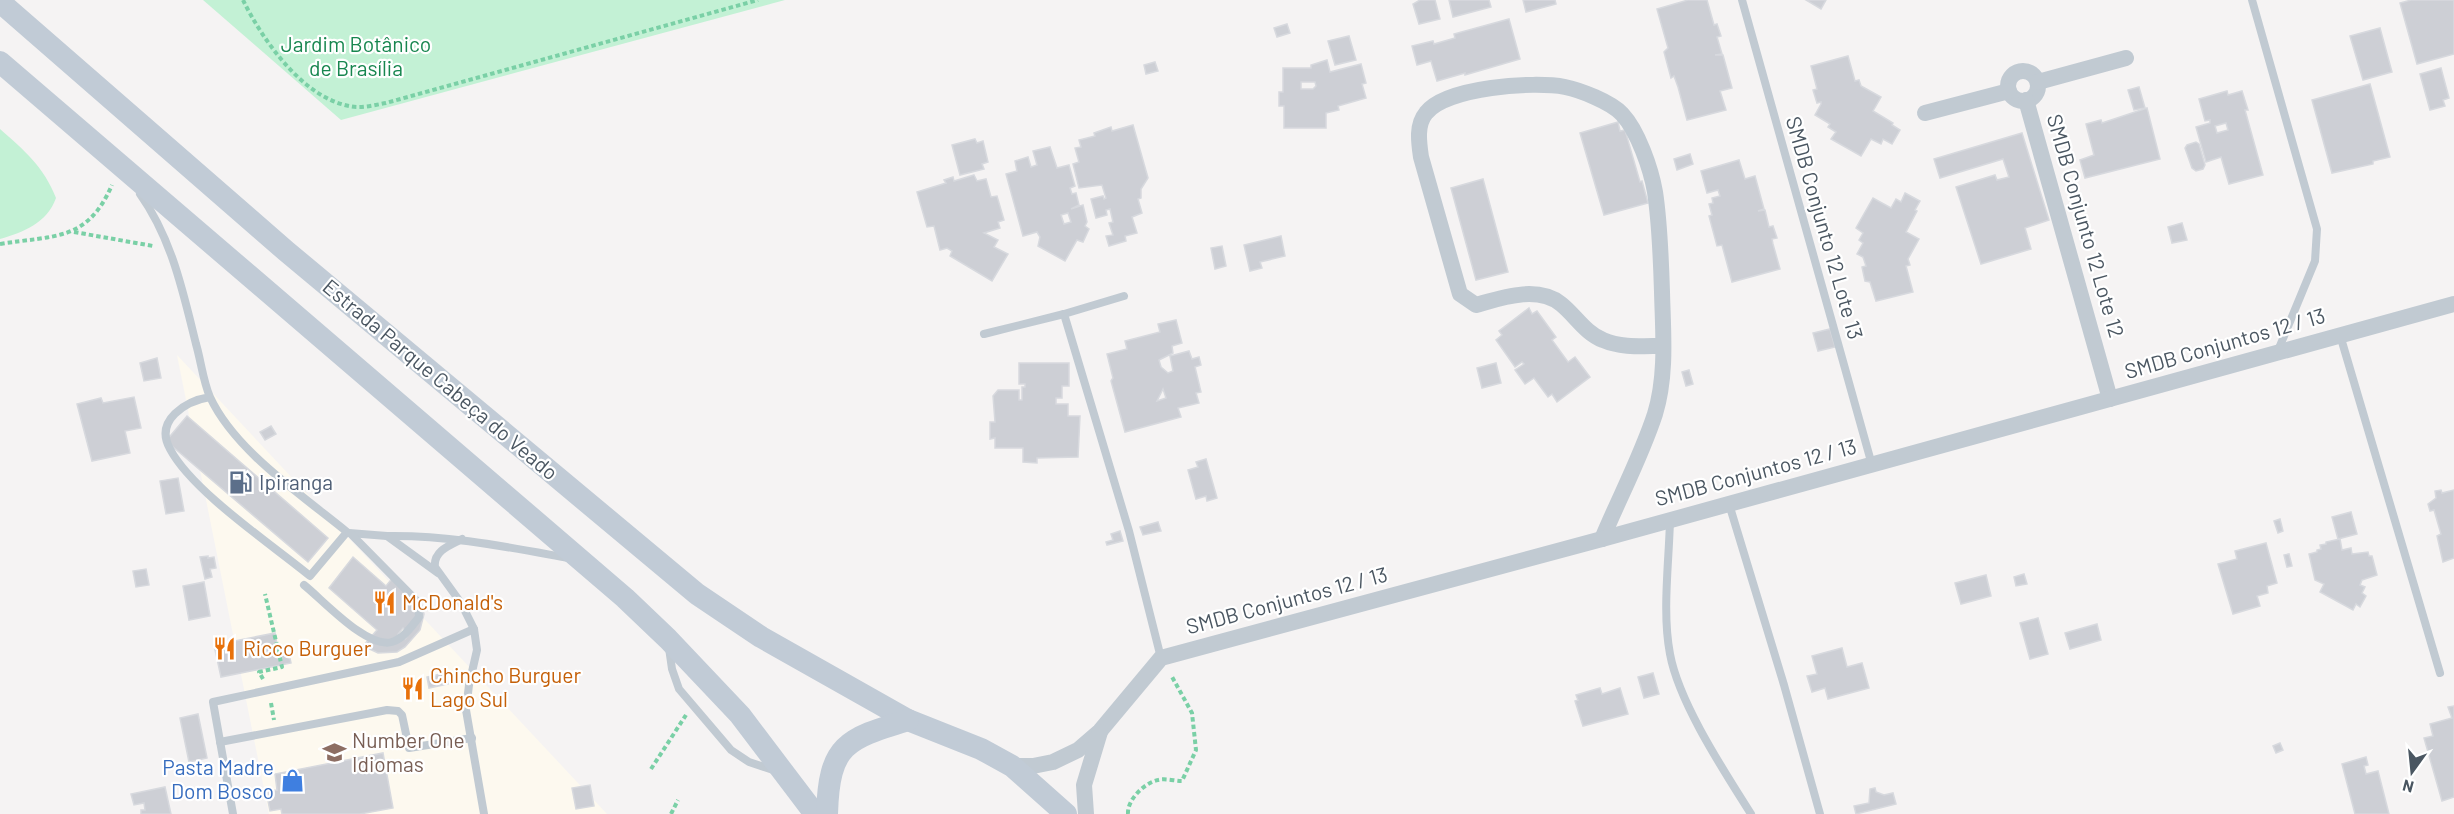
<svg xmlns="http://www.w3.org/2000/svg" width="2454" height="814" font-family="Barlow,sans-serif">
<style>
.commercial{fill:#fdf9ef}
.green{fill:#c3f1d5}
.building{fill:#cdcfd5;stroke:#d7d9de;stroke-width:1.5;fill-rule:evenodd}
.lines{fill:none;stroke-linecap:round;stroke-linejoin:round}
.path{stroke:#7ad0a6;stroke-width:4;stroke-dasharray:4.5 3;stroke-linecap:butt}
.service{stroke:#c1cad2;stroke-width:8}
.minor{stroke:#c1cad2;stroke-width:16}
.secondary{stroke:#c1cbd6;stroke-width:22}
.labels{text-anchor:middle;stroke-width:4.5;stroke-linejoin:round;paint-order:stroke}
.park-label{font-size:21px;fill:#17864f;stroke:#fff}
.street-label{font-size:21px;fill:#4a5661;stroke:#fff}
.service-label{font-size:21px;fill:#4e5e75;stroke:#fff;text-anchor:start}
.food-label{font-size:21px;fill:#c56008;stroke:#fff;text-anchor:start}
.education-label{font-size:21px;fill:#785e54;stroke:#fff;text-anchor:start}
.shop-label{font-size:21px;fill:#366cbe;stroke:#fff;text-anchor:end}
</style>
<rect width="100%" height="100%" fill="#f5f3f3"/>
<path class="commercial" d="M177 355 607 814H269Z"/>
<g class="green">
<path d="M203 0H785L341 120Z"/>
<path d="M0 129C24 150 44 167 56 198 47 223 24 232 0 239Z"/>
</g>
<g class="building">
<path d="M1420 0H1435L1440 19 1419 24 1413 4Z"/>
<path d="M1449 0H1489L1491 7 1453 17Z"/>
<path d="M1523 0H1555L1556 4 1526 12Z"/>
<path d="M1688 0H1707L1714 25 1717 24 1721 36 1717 37 1722 54 1715 55H1723L1732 88 1720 91 1726 110 1687 120 1678 87 1674 76 1671 78 1664 52 1668 48 1657 9Z"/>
<path d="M1806 0H1826L1821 9Z"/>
<path d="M2411 0H2454V54L2417 64 2400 3Z"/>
<path d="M1509 19 1520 59 1465 75V73L1437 81 1431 61 1417 65 1412 46 1433 41 1434 44 1455 38 1454 34Z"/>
<path d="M1287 24 1290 33 1277 37 1274 28Z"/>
<path d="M2380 28 2392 72 2363 80 2350 36Z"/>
<path d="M1349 36 1356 60 1335 65 1328 41Z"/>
<path d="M1848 56 1855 81 1859 80 1861 86 1881 97 1873 111 1893 123 1892 125 1900 130 1892 144 1883 139 1881 144 1871 139 1861 156 1831 139 1836 132 1828 127 1830 124 1815 115 1821 104V102L1817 103 1813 90 1817 89 1811 66Z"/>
<path d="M1327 60 1330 72 1361 64 1366 83 1362 84 1366 98 1338 106 1339 110 1326 113V128H1284V106H1279V92H1283V68H1311V65ZM1301 82H1315L1316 86 1313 89H1301Z"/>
<path d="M1155 62 1158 71 1146 74 1144 65Z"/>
<path d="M2441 68 2449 98 2443 100 2445 106 2430 110 2420 74Z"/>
<path d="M2370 84 2390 157 2373 161V164L2332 173 2312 100Z"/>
<path d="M2139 87 2145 108 2134 110 2128 90Z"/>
<path d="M2227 91 2228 95 2242 91 2248 110H2245L2263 175 2229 184 2221 157 2206 162 2196 127 2210 123V120L2205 121 2199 99ZM2226 123 2228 130 2217 133 2215 126Z"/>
<path d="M2147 108 2160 159 2085 178 2080 160 2094 155 2086 124 2101 120 2102 123Z"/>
<path d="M1618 122 1620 131 1625 130 1640 182 1642 181 1648 203 1604 215 1580 133Z"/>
<path d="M1133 125 1148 178 1141 189V198L1138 199 1142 213 1132 217 1137 233 1125 236 1126 241 1109 246 1106 236 1113 235 1109 223 1113 222 1110 209 1106 210 1107 215 1096 218 1091 199 1103 196 1104 199 1106 198 1102 185 1079 188 1073 164 1079 162 1075 148 1081 147 1079 140 1095 136 1094 133 1111 127 1112 131Z"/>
<path d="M2022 133 2049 220 2025 228 2031 249 1981 264 1956 187 1995 175 1997 180 2009 177 2003 159 1940 178 1934 159Z"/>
<path d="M975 139 977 143 983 141 988 162 982 164 984 169 960 175 952 145Z"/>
<path d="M2196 142 2199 144 2205 165 2203 169 2196 171 2192 168 2185 148 2187 145Z"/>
<path d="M1050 147 1057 168 1069 165 1075 186 1070 188 1072 194 1076 193 1079 205 1071 209 1083 205 1087 222 1085 226 1089 229 1083 242 1077 240 1065 261 1038 246 1040 237 1037 232 1023 236 1006 174 1017 171 1015 161 1028 157 1031 167 1037 165 1033 151ZM1068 213 1071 222 1064 224 1061 215Z"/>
<path d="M1690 154 1693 164 1677 170 1674 159Z"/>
<path d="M1739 160 1745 179 1755 176 1764 209 1758 211 1765 210 1769 227 1773 226 1777 238 1772 239 1773 244 1780 269 1732 282 1722 245 1717 246 1709 216 1712 215 1709 204 1713 203 1712 198 1720 196 1718 190 1707 193 1701 171Z"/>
<path d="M974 175 977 181 986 179 991 197 997 196 1004 220 998 222 1000 228 984 233 998 240 994 247 1008 254 992 281 950 256 952 251 947 248 940 250 934 226 927 227 917 192 946 183 944 180 953 177 954 181Z"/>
<path d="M1483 179 1508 272 1476 280 1451 188Z"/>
<path d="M1905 193 1920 201 1915 210 1917 211 1906 232 1919 239 1908 259 1910 265 1906 266 1913 292 1876 301 1870 282 1865 281 1862 267 1866 266 1863 257 1857 254 1863 243 1859 240 1863 233 1856 228 1873 198 1891 208 1896 199 1901 202Z"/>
<path d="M2182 223 2187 240 2172 243 2168 227Z"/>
<path d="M1281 236 1285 256 1260 262 1262 268 1250 271 1244 245Z"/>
<path d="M1222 246 1226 266 1215 269 1211 248Z"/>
<path d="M1529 308 1532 314 1537 311 1556 337 1552 340 1568 362 1575 357 1590 377 1557 402 1552 394 1548 397 1534 378 1525 384 1515 370 1524 364 1522 362 1515 367 1496 340 1502 335 1499 331Z"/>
<path d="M1176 320 1182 343 1172 346 1173 353 1159 360 1161 367 1168 373 1173 371 1170 356 1189 351 1192 359 1199 357 1201 365 1195 367 1201 392 1196 393 1199 403 1178 408 1181 417 1125 432 1111 381 1113 378 1107 354 1127 349 1125 341 1160 332 1158 324ZM1163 389 1166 398 1157 401Z"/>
<path d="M1830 329 1835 347 1818 351 1813 333Z"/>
<path d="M157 358 161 378 144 381 140 363Z"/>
<path d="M1019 363H1069V386H1062V398H1056V404H1068V416H1080L1078 457 1037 458V463L1023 462V448H995V438L990 439V422H995L993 396 998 390H1019V400H1022V387H1025V384H1019Z"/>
<path d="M1496 363 1501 383 1482 388 1477 368Z"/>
<path d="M1689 370 1693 384 1686 386 1682 372Z"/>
<path d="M134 397 141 428 125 431 130 453 92 461 77 404 101 398 103 403Z"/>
<path d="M187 416 328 538 308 562 166 441Z"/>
<path d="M271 426 276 434 265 440 260 432Z"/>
<path d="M1206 459 1217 498 1207 501 1206 496 1196 499 1188 470 1198 467 1196 462Z"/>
<path d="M178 478 184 511 166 514 160 481Z"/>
<path d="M2441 490 2442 493 2454 490V558L2443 562 2437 536 2441 534 2434 510 2430 511 2428 504 2436 498 2435 491Z"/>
<path d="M2351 512 2357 534 2338 539 2332 517Z"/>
<path d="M2280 519 2283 531 2278 533 2274 521Z"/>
<path d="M1158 522 1161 531 1143 535 1140 527Z"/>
<path d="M1120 531 1123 541 1107 545 1106 542 1113 540 1111 534Z"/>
<path d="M2340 539 2342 550 2351 548 2352 554 2368 552 2369 556H2372L2377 575 2362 580 2360 585 2365 587 2362 593 2366 596 2360 607 2356 604 2353 610 2320 592 2324 584 2315 580 2309 554 2317 552V550L2321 549 2320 545 2326 544V542Z"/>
<path d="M2266 543 2277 583 2267 586 2268 593 2257 596 2260 606 2233 614 2218 564 2237 559 2235 551Z"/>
<path d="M2289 554 2292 566 2287 567 2284 555Z"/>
<path d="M208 556V558L214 557 216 568 210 569 212 577 205 579 200 557Z"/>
<path d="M353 557 386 586 394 576 420 601 424 614 420 630 405 647 397 652 378 653 363 646 377 630 329 588ZM403 628 409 634 405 639 398 634Z"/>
<path d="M146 569 149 585 136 587 133 571Z"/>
<path d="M2024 574 2027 584 2016 586 2014 577Z"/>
<path d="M1986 575 1991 596 1961 604 1955 583Z"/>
<path d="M204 582 210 616 189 620 183 586Z"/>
<path d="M2038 618 2048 654 2030 659 2020 623Z"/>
<path d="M2097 624 2101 640 2070 649 2065 633Z"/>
<path d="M275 633 279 656 289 654 291 663 221 677 214 645Z"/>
<path d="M1842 648 1847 667 1862 663 1869 688 1828 699 1825 688 1812 692 1807 676 1817 674 1812 656Z"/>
<path d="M445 673 448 684 429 688 427 677Z"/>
<path d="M1653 673 1659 694 1644 698 1638 677Z"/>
<path d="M1600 688 1602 694 1620 688 1628 714 1583 726 1575 701 1578 700 1576 695Z"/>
<path d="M2454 706V797L2442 801 2424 738 2433 736 2430 724 2452 718 2448 707Z"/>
<path d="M198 714 207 758 189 762 180 718Z"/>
<path d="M2280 743 2283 750 2276 753 2273 746Z"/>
<path d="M383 753 393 808 360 814H282L281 809 270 811 266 791 277 790 275 774Z"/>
<path d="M2366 757 2368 765 2364 766 2366 774 2378 771 2389 814H2355L2342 764Z"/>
<path d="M590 785 594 806 576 809 572 788Z"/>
<path d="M165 787 171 814H141V810H145L144 803 134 805 131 794Z"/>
<path d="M1875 788 1876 792 1884 795 1893 793 1896 804 1856 814 1854 806 1869 803 1870 789Z"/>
</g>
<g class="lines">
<g class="path">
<path d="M243 0C262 39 302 97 349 106 361 109 374 105 386 103L758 0"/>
<path d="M74 232 153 246"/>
<path d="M0 244C55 235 87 242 112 185"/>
<path d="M263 679 259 672 282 667 265 594"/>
<path d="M271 703 274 720"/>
<path d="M651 769 686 715"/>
<path d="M671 814 678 800"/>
<path d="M1128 814C1127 800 1144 783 1158 780 1165 778 1175 781 1182 781L1196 750 1192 713 1171 675"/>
</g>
<g class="service">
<path d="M1742 0 1872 465"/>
<path d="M2252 0 2317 229 2315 261 2277 353"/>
<path d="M140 194C172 239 183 292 196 344 201 361 203 381 210 397 235 451 302 495 347 532L310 576C271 544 192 491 170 449 154 420 186 401 210 397"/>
<path d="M1124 296 1064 314 1129 531 1161 658"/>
<path d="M984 334 1064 314"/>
<path d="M2340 335 2440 673"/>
<path d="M1729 504 1784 685 1820 814"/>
<path d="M1670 520C1669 562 1662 613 1670 654 1679 703 1724 771 1751 814"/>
<path d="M349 533 387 536 438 573"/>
<path d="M387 536C449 535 507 547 568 558"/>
<path d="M462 539C450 545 433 551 435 567L461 603 474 629 477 650 469 685 466 710 484 814"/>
<path d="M304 585C323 600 367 649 392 642 403 639 412 626 419 617L418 602 351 534"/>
<path d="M669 648 672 669 679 689 731 750 749 762 776 771"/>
<path d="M220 742 387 710 398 711 402 715 409 748 472 738"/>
<path d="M233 814 213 702 399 662 474 629"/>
</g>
<g class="minor">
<circle cx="2023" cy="86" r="15"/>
<path d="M2038 82 2126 58"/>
<path d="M2026 100 2110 399"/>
<path d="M1925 113 2009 91"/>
<path d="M1602 539C1619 498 1641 457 1655 414 1667 375 1663 332 1662 292 1661 259 1660 225 1655 192 1651 169 1638 131 1622 114 1611 102 1580 90 1565 87 1534 81 1446 87 1426 113 1416 125 1419 143 1421 157L1460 294 1476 305C1501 298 1537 285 1561 304 1575 315 1585 333 1603 340 1621 348 1643 346 1663 346"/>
<path d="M1012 766H1033L1053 762 1078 750 1100 731 1161 658 1602 539 2454 304"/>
<path d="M1086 814 1084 785 1100 732"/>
</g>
<g class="secondary">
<path d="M0 2 286 251 697 594 761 637 908 720 981 749 1012 766 1066 814"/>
<path d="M0 62 625 598 668 639 740 715 815 814"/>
<path d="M827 814C829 744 846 739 908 720"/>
</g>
</g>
<defs>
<symbol id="fuel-bare" viewBox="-9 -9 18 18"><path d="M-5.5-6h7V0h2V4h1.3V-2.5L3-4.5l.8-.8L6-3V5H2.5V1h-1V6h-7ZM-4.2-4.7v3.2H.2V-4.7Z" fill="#5c6f8a" stroke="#fff" stroke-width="2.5" paint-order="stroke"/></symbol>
<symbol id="restaurant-bare" viewBox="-9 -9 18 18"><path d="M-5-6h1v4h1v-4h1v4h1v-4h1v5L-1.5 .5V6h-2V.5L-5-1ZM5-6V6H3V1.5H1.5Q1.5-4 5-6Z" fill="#e8710a" stroke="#fff" stroke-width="2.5" paint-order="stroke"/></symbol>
<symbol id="school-bare" viewBox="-9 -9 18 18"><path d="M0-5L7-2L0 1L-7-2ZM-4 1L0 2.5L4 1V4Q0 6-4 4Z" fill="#8d6e63" stroke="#fff" stroke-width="2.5" paint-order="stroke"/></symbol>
<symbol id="shop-bare" viewBox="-9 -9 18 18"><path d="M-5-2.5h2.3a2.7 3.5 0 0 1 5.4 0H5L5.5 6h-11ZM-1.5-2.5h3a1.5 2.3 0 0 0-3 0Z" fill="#3f7fe0" stroke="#fff" stroke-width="2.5" paint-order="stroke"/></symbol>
</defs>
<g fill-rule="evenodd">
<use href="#fuel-bare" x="224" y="466" width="33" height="33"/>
<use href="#restaurant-bare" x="368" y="586" width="33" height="33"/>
<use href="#restaurant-bare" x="208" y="632" width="33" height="33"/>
<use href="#restaurant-bare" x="396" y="672" width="33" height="33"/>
<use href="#school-bare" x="318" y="736" width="33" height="33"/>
<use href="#shop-bare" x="276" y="764" width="33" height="33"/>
</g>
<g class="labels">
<g class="park-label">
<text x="356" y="52">Jardim Botânico<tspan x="356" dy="24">de Brasília</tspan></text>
</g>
<g class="street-label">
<text transform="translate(2085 226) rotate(74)" y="7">SMDB Conjunto 12 Lote 12</text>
<text transform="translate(1824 228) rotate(74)" y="7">SMDB Conjunto 12 Lote 13</text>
<text transform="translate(2225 344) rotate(-16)" y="7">SMDB Conjuntos 12 / 13</text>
<text transform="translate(440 380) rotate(40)" y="7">Estrada Parque Cabeça do Veado</text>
<text transform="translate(1756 473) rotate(-15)" y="7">SMDB Conjuntos 12 / 13</text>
<text transform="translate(1287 601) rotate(-15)" y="7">SMDB Conjuntos 12 / 13</text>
</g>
<g class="service-label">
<text x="259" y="490">Ipiranga</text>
</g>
<g class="food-label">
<text x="402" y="610">McDonald's</text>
<text x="243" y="656">Ricco Burguer</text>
<text x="430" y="683">Chincho Burguer<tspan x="430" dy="24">Lago Sul</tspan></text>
</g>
<g class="education-label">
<text x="352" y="748">Number One<tspan x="352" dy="24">Idiomas</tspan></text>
</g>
<g class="shop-label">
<text x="274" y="775">Pasta Madre<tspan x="274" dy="24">Dom Bosco</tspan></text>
</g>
</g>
<g transform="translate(2412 772) rotate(195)" stroke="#ffffff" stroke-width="4.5" paint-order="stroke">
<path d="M0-4.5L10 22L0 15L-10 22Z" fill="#4a5661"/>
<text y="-9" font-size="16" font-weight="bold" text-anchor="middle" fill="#4a5661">N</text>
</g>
</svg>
